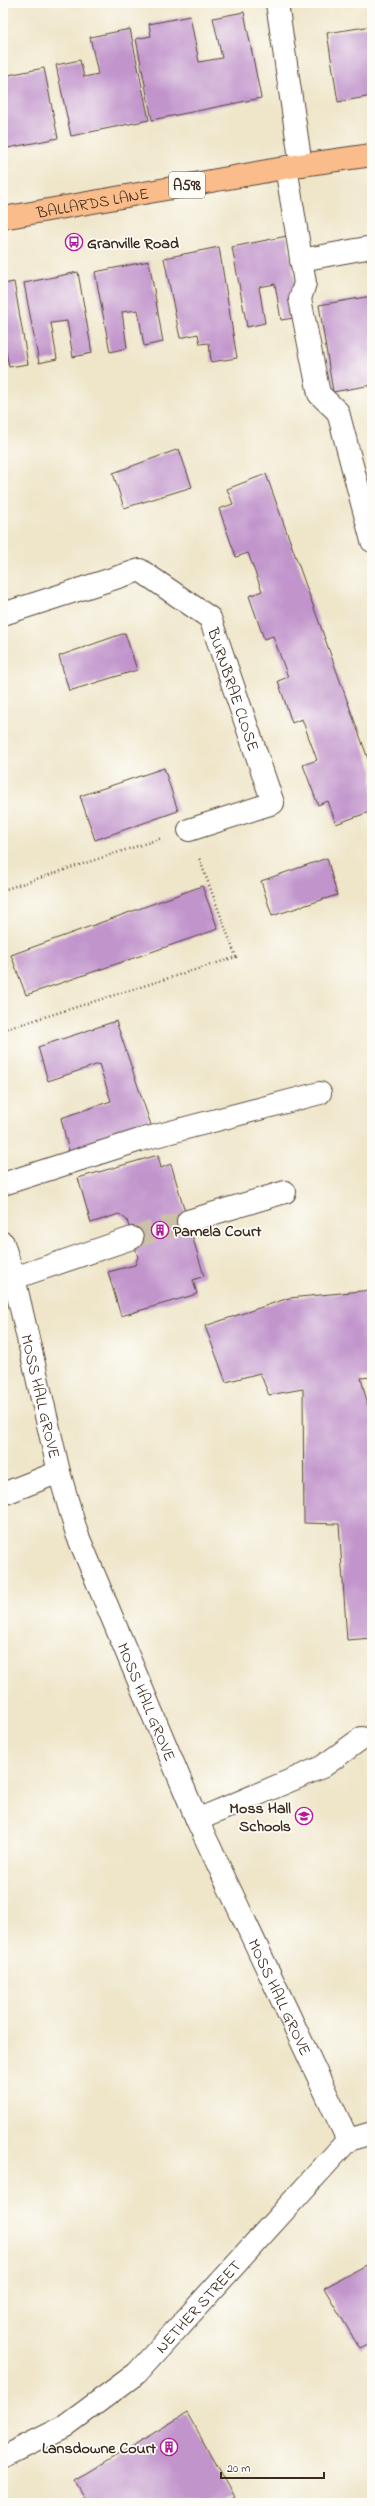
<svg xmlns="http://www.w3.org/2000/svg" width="375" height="2506" font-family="'Indie Flower',sans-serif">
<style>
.building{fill:#c194cc}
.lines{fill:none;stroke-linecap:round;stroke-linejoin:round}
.minor-tunnel{stroke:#cbc0a8;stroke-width:22;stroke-dasharray:22 11;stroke-linecap:butt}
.minor-casing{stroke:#564638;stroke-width:24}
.major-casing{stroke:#564638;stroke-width:24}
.path{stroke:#564638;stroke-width:2.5;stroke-dasharray:1 3;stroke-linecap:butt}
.minor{stroke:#fff;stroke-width:22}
.major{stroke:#f9bc8a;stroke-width:22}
.labels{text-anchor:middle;stroke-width:3.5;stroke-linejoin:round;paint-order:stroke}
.shield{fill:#fdfcf7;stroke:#75695f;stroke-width:1}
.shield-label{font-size:15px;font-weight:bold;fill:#3b2a1e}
.street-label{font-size:16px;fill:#3b2a1e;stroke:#fdfcf7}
.poi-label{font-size:16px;font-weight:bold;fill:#3b2a1e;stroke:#fdfcf7;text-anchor:start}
</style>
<rect width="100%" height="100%" fill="#fdfcf7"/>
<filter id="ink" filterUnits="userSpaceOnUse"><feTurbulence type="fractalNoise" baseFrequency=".025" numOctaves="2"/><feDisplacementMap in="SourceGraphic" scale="8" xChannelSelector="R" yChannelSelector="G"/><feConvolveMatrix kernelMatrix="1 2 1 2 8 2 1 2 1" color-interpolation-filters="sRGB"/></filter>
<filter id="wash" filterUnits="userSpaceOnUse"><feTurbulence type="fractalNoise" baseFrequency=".012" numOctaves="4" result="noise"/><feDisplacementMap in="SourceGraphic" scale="16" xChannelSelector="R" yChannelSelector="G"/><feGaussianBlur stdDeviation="0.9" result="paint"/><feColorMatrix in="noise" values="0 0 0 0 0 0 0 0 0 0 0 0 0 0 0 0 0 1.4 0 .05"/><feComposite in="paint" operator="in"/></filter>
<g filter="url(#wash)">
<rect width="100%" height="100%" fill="#efe6ca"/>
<g id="blocks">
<g class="building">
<path d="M244 12 261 98 152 120 136 39 151 36 149 24 190 16 199 62 222 58 213 18Z"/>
<path d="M372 26V96L338 102 327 33Z"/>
<path d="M130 29 149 120 71 136 56 65 80 60 84 77 98 74 90 37Z"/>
<path d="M44 68 58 138 3 149V76Z"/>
<path d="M287 236 301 317 281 320 275 284 259 287 265 323 247 327 232 247Z"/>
<path d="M219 247 237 358 211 362 209 343 200 344 198 334 180 338 164 258Z"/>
<path d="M149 261 163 342 144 346 138 310 122 312 127 348 110 352 95 272Z"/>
<path d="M78 272 92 353 73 357 67 321 51 323 57 359 39 363 24 283Z"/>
<path d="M14 282 28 364 9 367 3 336V284Z"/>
<path d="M372 296V385L333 392 319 305Z"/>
<path d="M179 449 192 487 124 508 113 473Z"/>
<path d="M266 474 372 770V811L336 824 328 801 318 805 303 765 317 760 302 719 292 723 278 681 288 677 273 636 264 639 249 596 262 591 248 553 236 557 219 509 233 504 227 489Z"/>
<path d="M125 633 137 670 69 691 59 656Z"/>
<path d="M164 768 178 811 95 840 80 796Z"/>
<path d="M327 858 337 895 272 916 261 881Z"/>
<path d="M202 886 218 929 26 995 11 955Z"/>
<path d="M116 1021 152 1128 69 1152 61 1118 111 1101 99 1064 48 1081 38 1047Z"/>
<path d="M158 1155 161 1168 171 1164 204 1276 193 1280 197 1294 121 1316 108 1272 135 1265 138 1257 132 1238 127 1220 119 1214 91 1223 78 1178Z"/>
<path d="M372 1290V1377L361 1378 368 1406H372V1638L347 1640 339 1524 304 1523 303 1389 269 1395 260 1373 226 1382 205 1326 289 1298Z"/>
<path d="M372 2262V2343L360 2349 324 2288Z"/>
<path d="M187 2413 234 2496 221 2503H87L74 2481Z"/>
</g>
</g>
</g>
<g filter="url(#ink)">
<use href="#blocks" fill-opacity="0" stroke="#564638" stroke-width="1"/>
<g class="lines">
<path class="minor-tunnel" d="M132 1238 188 1221"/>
<defs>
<g id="minor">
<path d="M277 3 301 165"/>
<path d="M286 167 305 283 300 299 319 394 338 412 372 541"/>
<path d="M301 260 372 247"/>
<path id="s1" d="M3 614 140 570 210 618 273 803 189 830"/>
<path d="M3 1184 140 1140 320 1093"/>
<path d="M188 1221 285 1192"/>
<path id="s2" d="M3 1243 14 1278 59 1472 77 1534 197 1820 348 2140"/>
<path d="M14 1278 132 1238"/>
<path d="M3 1494 59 1472"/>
<path d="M197 1820 322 1767 362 1738"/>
<path id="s3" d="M3 2457 64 2427 137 2373 348 2140 372 2133"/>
</g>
<g id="major">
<path id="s4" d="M3 218 301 165 372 155"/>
</g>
</defs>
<use href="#minor" class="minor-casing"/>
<use href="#major" class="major-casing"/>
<g class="path">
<path d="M3 890 162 838"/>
<path d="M3 1030 236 957 199 858"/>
</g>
<use href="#minor" class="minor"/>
<use href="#major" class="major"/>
</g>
</g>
<defs>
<symbol id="bus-ring" viewBox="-11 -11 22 22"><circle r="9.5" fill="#fdfcf7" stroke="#b5179e" stroke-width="1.5"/><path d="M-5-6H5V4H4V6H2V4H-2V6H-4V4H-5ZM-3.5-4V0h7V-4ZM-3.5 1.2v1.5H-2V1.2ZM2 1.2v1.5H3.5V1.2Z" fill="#b5179e"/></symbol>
<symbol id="building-ring" viewBox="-11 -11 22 22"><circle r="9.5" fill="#fdfcf7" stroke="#b5179e" stroke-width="1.5"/><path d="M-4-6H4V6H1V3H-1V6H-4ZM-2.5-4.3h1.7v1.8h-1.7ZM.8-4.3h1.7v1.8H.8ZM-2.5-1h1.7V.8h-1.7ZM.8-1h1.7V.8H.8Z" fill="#b5179e"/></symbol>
<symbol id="school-ring" viewBox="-11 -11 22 22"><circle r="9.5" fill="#fdfcf7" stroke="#b5179e" stroke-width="1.5"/><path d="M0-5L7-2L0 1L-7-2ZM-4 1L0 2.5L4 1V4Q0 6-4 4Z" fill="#b5179e"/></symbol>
</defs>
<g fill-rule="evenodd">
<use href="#bus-ring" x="64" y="232" width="20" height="20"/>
<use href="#building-ring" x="150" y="1220" width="20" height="20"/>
<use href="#school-ring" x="294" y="1806" width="20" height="20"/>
<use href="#building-ring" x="159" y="2437" width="20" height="20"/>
</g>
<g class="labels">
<rect class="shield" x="169" y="172" width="36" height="26" rx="3"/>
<g class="shield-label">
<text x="187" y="190">A598</text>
</g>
<g class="street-label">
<text dy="6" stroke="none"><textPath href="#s4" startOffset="91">BALLARDS LANE</textPath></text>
<text dy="6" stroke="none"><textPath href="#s1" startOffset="304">BURNBRAE CLOSE</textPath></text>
<text dy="6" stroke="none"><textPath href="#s2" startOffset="158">MOSS HALL GROVE</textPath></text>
<text dy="6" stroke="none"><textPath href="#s2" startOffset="482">MOSS HALL GROVE</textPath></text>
<text dy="6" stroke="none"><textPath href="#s2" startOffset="806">MOSS HALL GROVE</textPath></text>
<text dy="6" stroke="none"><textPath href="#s3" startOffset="249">NETHER STREET</textPath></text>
</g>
<g class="poi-label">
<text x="87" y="248">Granville Road</text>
<text x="173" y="1236">Pamela Court</text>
<text x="291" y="1813" text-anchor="end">Moss Hall<tspan x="291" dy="18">Schools</tspan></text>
<text x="156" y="2453" text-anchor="end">Lansdowne Court</text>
</g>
</g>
<rect width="375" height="2506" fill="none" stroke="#fdfcf7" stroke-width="16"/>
<path d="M221 2472v6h103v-6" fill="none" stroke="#3b2a1e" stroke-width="2"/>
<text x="227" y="2472" font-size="12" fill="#3b2a1e" stroke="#fdfcf7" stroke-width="3" paint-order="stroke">20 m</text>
</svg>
